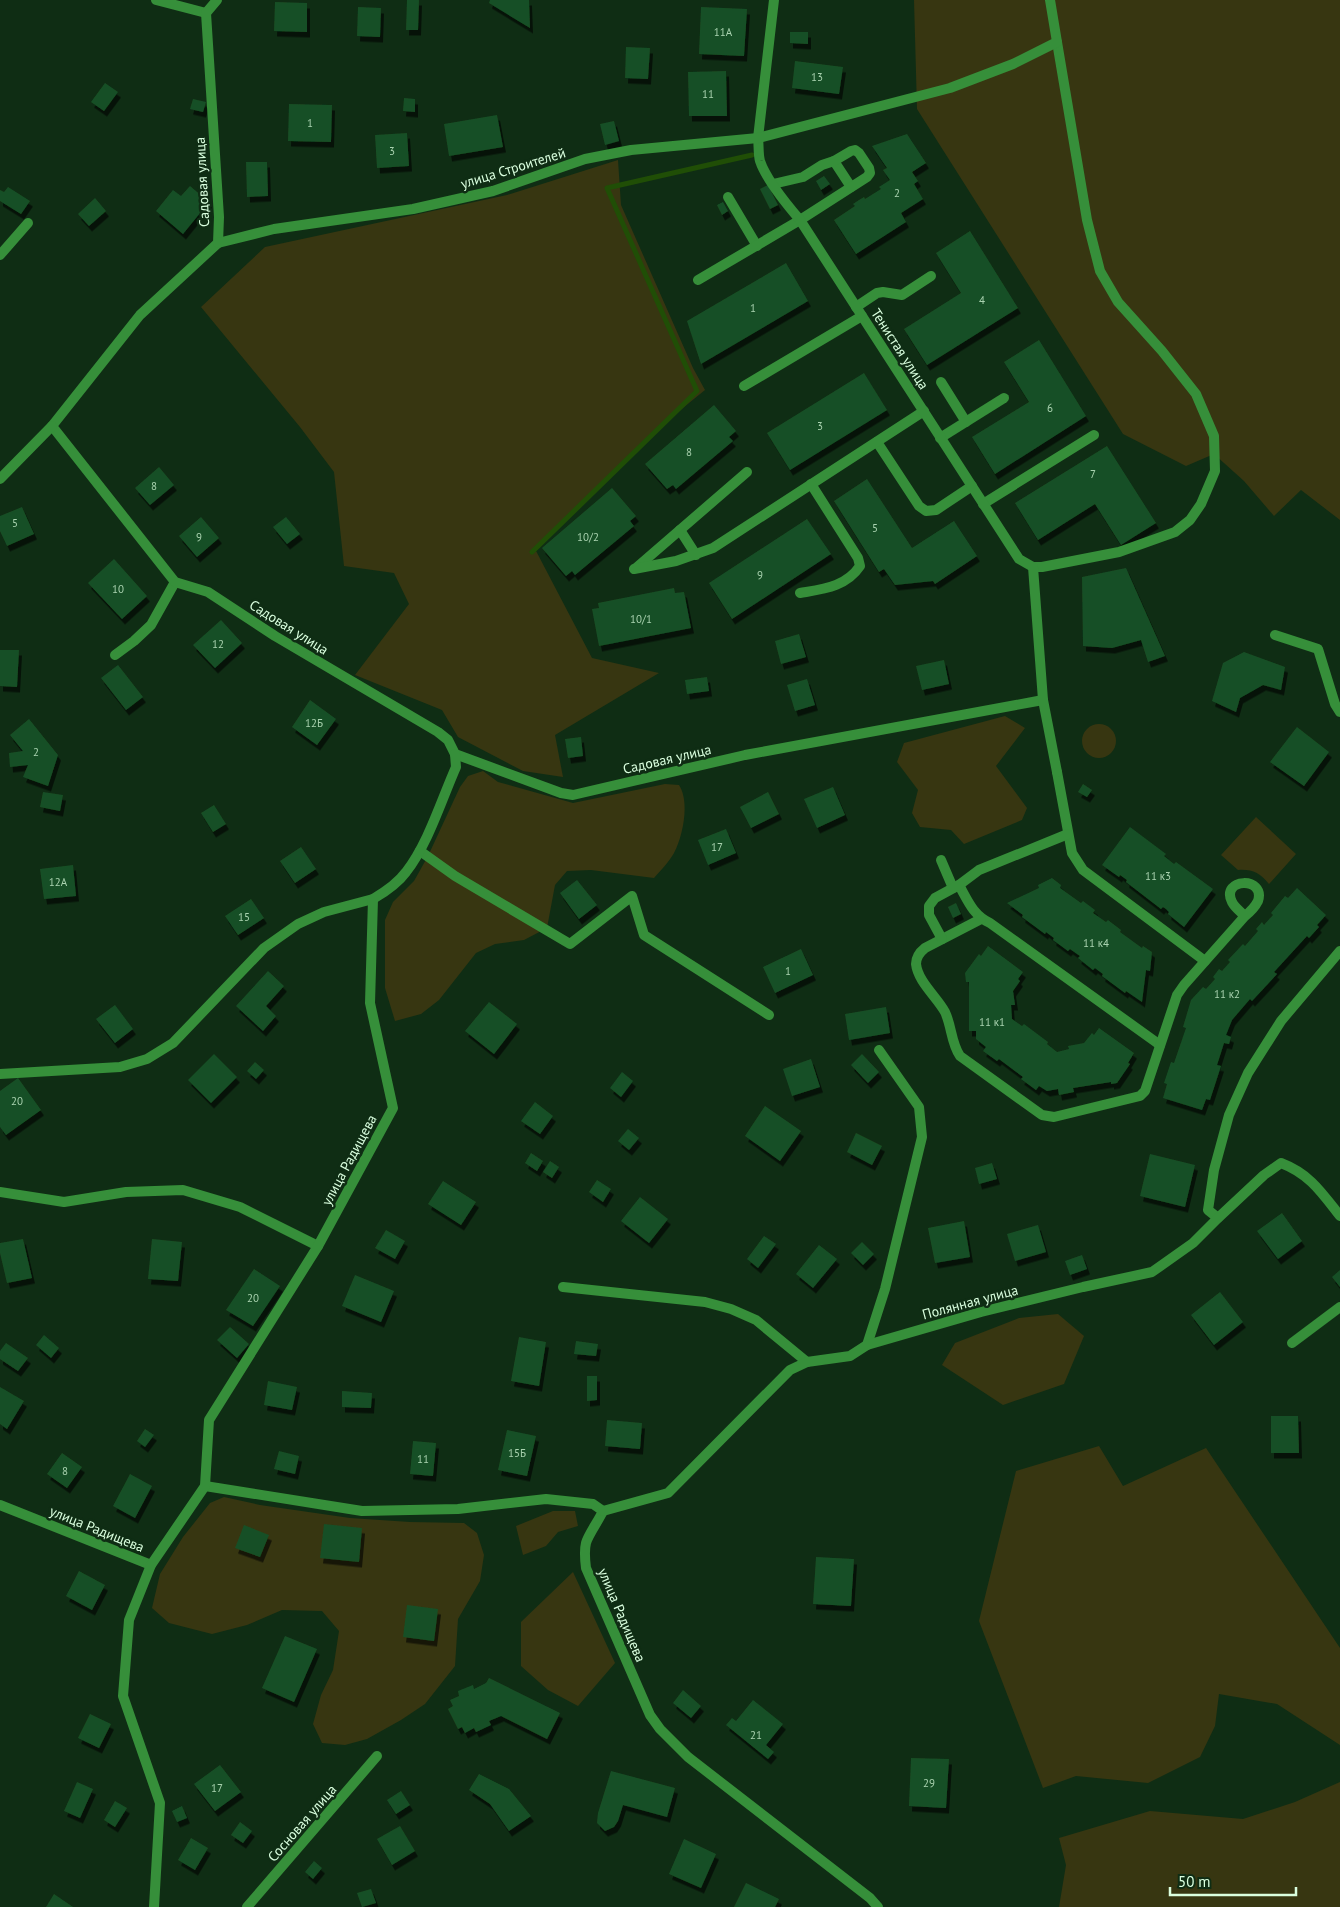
<svg xmlns="http://www.w3.org/2000/svg" width="1340" height="1907" font-family="'PT Sans',sans-serif">
<style>
.green{fill:#373611}
.lines{fill:none;stroke-linecap:round;stroke-linejoin:round}
.stream{stroke:#204e06;stroke-width:5}
.building{fill:#194f25;filter:url(#shadow)}
.lane{stroke:#368f3a;stroke-width:10}
.street{stroke:#368f3a;stroke-width:10}
.labels{text-anchor:middle;stroke-width:5;stroke-linejoin:round;paint-order:stroke}
.number-label{font-size:11px;fill:#aad3b0}
.street-label{font-size:14px;fill:#daffdf;stroke:#0f2d14}
</style>
<defs>
<filter id="shadow"><feDropShadow dx="3" dy="5.5" stdDeviation="0" flood-color="#0009"/></filter>
</defs>
<rect width="100%" height="100%" fill="#0f2d14"/>
<g class="green">
<path d="M914 0H1340V520L1301 490 1274 516 1244 481 1214 454 1186 466 1123 434 917 109Z"/>
<path d="M618 160 621 205 693 368 705 390 662 425 535 549 592 658 659 673 555 735 563 777 523 771 458 737 442 710 355 675 409 604 394 573 344 566 334 472 300 427 201 307 265 247 507 195Z"/>
<path d="M1005 716 1025 728 996 766 1027 808 1022 820 964 844 951 830 920 827 912 813 918 790 897 762 904 743Z"/>
<circle cx="1099" cy="741" r="17"/>
<path d="M483 771 498 782 573 803 665 784 679 785C690 802 683 836 674 853 669 862 661 870 654 878L591 870 567 871 555 885 547 928 524 940 495 944 476 953 439 1000 421 1014 395 1021 385 988V920L393 902 414 881 428 856 460 787 468 776Z"/>
<path d="M1256 817 1296 854 1269 884C1260 873 1252 869 1238 870L1221 855Z"/>
<path d="M1058 1314 1084 1336 1064 1384 1003 1405 942 1365 955 1343 1019 1318Z"/>
<path d="M1099 1446 1123 1486 1206 1448 1340 1648V1745L1277 1704 1219 1694 1215 1726 1200 1757 1148 1783 1076 1776 1043 1788 979 1621 1016 1471Z"/>
<path d="M224 1497 260 1505 350 1518 410 1522 464 1523 477 1533 484 1555 480 1581 458 1619 455 1666 425 1704 401 1720 367 1739 345 1745 322 1743 313 1724 321 1695 333 1670 339 1631 322 1611 282 1610 247 1625 212 1634 169 1623 152 1608 160 1574 183 1537 210 1503Z"/>
<path d="M553 1511H575L578 1526 558 1532 546 1546 523 1555 516 1526Z"/>
<path d="M573 1572 615 1663 578 1706 548 1690 521 1666V1622Z"/>
<path d="M1340 1782V1907H1059L1066 1865 1059 1838 1150 1811 1243 1819 1295 1802Z"/>
</g>
<g class="lines">
<path class="stream" d="M532 552 697 391 607 188 752 155"/>
</g>
<g class="building">
<path d="M407 0H419L418 30H406Z"/>
<path d="M490 0H529L530 28 489 3Z"/>
<path d="M275 2 307 3V32L274 31Z"/>
<path d="M358 7 381 8 380 37 357 36Z"/>
<path d="M701 7 747 9 744 56 699 54Z"/>
<path d="M790 32H808V44L790 43Z"/>
<path d="M626 47 650 48 648 79 625 78Z"/>
<path d="M795 61 843 67 839 94 792 88Z"/>
<path d="M726 71 727 116H689L688 72Z"/>
<path d="M105 83 118 92 104 111 91 102Z"/>
<path d="M404 98 415 99V112L403 111Z"/>
<path d="M193 99 206 102 203 112 190 109Z"/>
<path d="M289 104 332 105 331 142 288 141Z"/>
<path d="M497 115 503 147 449 156 444 124Z"/>
<path d="M614 121 619 141 605 145 600 124Z"/>
<path d="M407 133 409 166 377 168 375 135Z"/>
<path d="M907 134 926 163 912 172 918 181 914 184 923 199 901 213 906 222 856 254 834 220 855 206 853 204 859 200 864 197 865 199 881 189 879 187 890 180 883 170 887 168 872 146Z"/>
<path d="M246 162H267L268 196 247 197Z"/>
<path d="M824 176 830 184 821 190 816 181Z"/>
<path d="M768 185 778 205 770 209 760 189Z"/>
<path d="M190 186 209 202 183 234 156 211 173 190 181 196Z"/>
<path d="M8 187 30 201 21 214 0 201V190L4 192Z"/>
<path d="M95 198 106 211 89 226 78 214Z"/>
<path d="M723 202 728 211 722 215 717 205Z"/>
<path d="M970 231 1018 308 927 365 904 329 961 293 936 253Z"/>
<path d="M786 263 808 301 701 364 687 321Z"/>
<path d="M1039 340 1086 416 995 474 972 437 1029 402 1004 362Z"/>
<path d="M864 373 887 410 790 470 767 433Z"/>
<path d="M714 405 736 431 729 437 733 441 676 489 673 485 667 489 645 464Z"/>
<path d="M1107 446 1156 523 1121 545 1095 504 1038 540 1015 503Z"/>
<path d="M159 467 174 485 150 505 135 488Z"/>
<path d="M867 479 912 548 954 521 977 556 935 584 933 581 895 585 884 569 879 572 834 501Z"/>
<path d="M612 488 636 516 630 521 634 526 575 575 572 571 566 576 542 548Z"/>
<path d="M22 507 34 534 7 546 0 531V516Z"/>
<path d="M201 517 219 538 197 557 179 536Z"/>
<path d="M286 517 300 534 287 544 273 527Z"/>
<path d="M807 519 831 554 732 619 709 583Z"/>
<path d="M114 559 147 596 122 619 88 583Z"/>
<path d="M1126 568 1165 656 1148 662 1141 640 1112 648 1083 646 1082 577Z"/>
<path d="M674 588 675 593 684 592 691 628 599 646 592 609 599 608 598 603Z"/>
<path d="M221 620 242 643 215 668 193 645Z"/>
<path d="M799 634 806 657 781 664 775 641Z"/>
<path d="M0 650H19L17 687 0 686Z"/>
<path d="M1244 652 1285 667 1281 690 1263 685 1240 698 1236 712 1212 701 1223 663Z"/>
<path d="M944 660 949 684 922 690 916 666Z"/>
<path d="M118 665 143 697 126 710 101 678Z"/>
<path d="M707 677 709 691 687 694 685 680Z"/>
<path d="M807 679 815 705 795 711 787 685Z"/>
<path d="M310 700 336 719 317 745 292 727Z"/>
<path d="M29 719 58 755 48 786 23 777 28 765 10 767 9 753 23 751 10 735Z"/>
<path d="M1297 727 1329 752 1304 786 1270 762Z"/>
<path d="M581 737 583 756 568 758 565 739Z"/>
<path d="M1083 784 1092 790 1087 797 1078 792Z"/>
<path d="M833 787 845 815 817 828 804 799Z"/>
<path d="M43 792 63 795 60 811 40 807Z"/>
<path d="M768 792 779 814 751 828 740 807Z"/>
<path d="M214 805 226 824 213 832 201 813Z"/>
<path d="M1130 827 1166 854 1164 856 1174 864 1176 862 1213 889 1184 927 1168 914 1169 912 1166 909 1163 907 1161 909 1126 882 1127 880 1120 875 1119 877 1102 865Z"/>
<path d="M726 829 736 853 708 865 698 840Z"/>
<path d="M301 847 316 869 295 883 280 861Z"/>
<path d="M73 865 76 896 44 899 40 869Z"/>
<path d="M1052 878 1061 885 1060 888 1081 903 1083 901 1095 910 1093 913 1106 922 1108 920 1121 930 1120 932 1142 948 1143 946 1152 952 1150 971 1146 970 1142 1002 1126 991 1125 993 1102 976 1103 974 1095 968 1093 970 1078 958 1080 956 1070 949 1068 951 1053 940 1054 938 1046 932 1045 934 1022 917 1023 915 1007 903 1039 888 1038 885Z"/>
<path d="M577 880 597 905 579 919 560 893Z"/>
<path d="M1297 888 1326 915 1317 925 1319 927 1309 938 1307 936 1274 972 1277 974 1252 1001 1250 999 1232 1020 1226 1035 1231 1037 1229 1044 1224 1043 1217 1065 1221 1066 1210 1100 1206 1099 1202 1110 1163 1098 1167 1084 1164 1083 1171 1062 1174 1063 1186 1028 1183 1027 1191 1000 1203 987 1206 989 1215 979 1213 977 1219 969 1222 971 1230 962 1228 960 1243 944 1245 946 1258 931 1256 929 1262 922 1264 925 1273 915 1271 913 1285 896 1288 898Z"/>
<path d="M251 899 264 918 238 935 225 916Z"/>
<path d="M956 903 961 914 953 918 948 907Z"/>
<path d="M988 946 1023 972 1018 979 1020 981 1013 991 1015 1005H1011L1012 1019 1022 1026 1024 1024 1048 1042 1047 1044 1057 1052 1069 1049 1068 1046 1084 1043 1092 1033 1094 1035 1099 1028 1134 1053 1128 1063 1130 1064 1117 1083 1111 1084V1082L1073 1088 1074 1092 1059 1095 1058 1089 1047 1091 1039 1086 1036 1090 1021 1079 1023 1077 999 1059 997 1061 983 1051 986 1047 976 1039V1031H969V982H966L965 973 979 954 981 956Z"/>
<path d="M801 949 813 975 775 993 763 967Z"/>
<path d="M268 971 284 986 266 1006 276 1016 263 1031 236 1006Z"/>
<path d="M489 1002 517 1024 494 1054 465 1031Z"/>
<path d="M115 1005 133 1029 115 1043 96 1019Z"/>
<path d="M886 1007 890 1033 849 1040 845 1014Z"/>
<path d="M214 1054 237 1077 211 1103 188 1080Z"/>
<path d="M862 1054 879 1072 868 1083 851 1065Z"/>
<path d="M811 1059 820 1087 792 1096 783 1069Z"/>
<path d="M255 1062 264 1070 256 1079 247 1071Z"/>
<path d="M622 1072 633 1081 621 1097 610 1088Z"/>
<path d="M18 1078 41 1110 6 1135 0 1127V1091Z"/>
<path d="M535 1102 553 1116 540 1134 521 1121Z"/>
<path d="M765 1106 801 1131 780 1161 745 1136Z"/>
<path d="M628 1129 639 1138 629 1150 618 1141Z"/>
<path d="M856 1133 882 1146 872 1165 847 1152Z"/>
<path d="M531 1153 543 1161 537 1171 525 1163Z"/>
<path d="M1150 1154 1195 1165 1185 1207 1140 1196Z"/>
<path d="M550 1161 559 1167 552 1178 543 1172Z"/>
<path d="M992 1163 997 1179 979 1184 975 1168Z"/>
<path d="M597 1180 611 1189 603 1202 589 1192Z"/>
<path d="M443 1181 476 1202 461 1225 428 1204Z"/>
<path d="M640 1197 668 1219 649 1243 621 1221Z"/>
<path d="M1282 1213 1302 1241 1278 1259 1257 1231Z"/>
<path d="M964 1221 970 1257 935 1263 928 1228Z"/>
<path d="M1038 1225 1046 1252 1015 1261 1007 1234Z"/>
<path d="M386 1230 405 1241 395 1259 375 1248Z"/>
<path d="M764 1236 776 1244 758 1268 747 1259Z"/>
<path d="M23 1239 32 1278 7 1283 0 1253V1243Z"/>
<path d="M152 1239 182 1242 178 1281 148 1279Z"/>
<path d="M862 1242 874 1254 863 1265 851 1253Z"/>
<path d="M819 1245 837 1259 813 1288 796 1274Z"/>
<path d="M1082 1255 1087 1269 1070 1275 1065 1261Z"/>
<path d="M254 1269 280 1286 253 1326 226 1310Z"/>
<path d="M1340 1270V1287L1332 1277Z"/>
<path d="M355 1275 394 1291 381 1322 342 1306Z"/>
<path d="M1220 1292 1243 1322 1214 1345 1191 1315Z"/>
<path d="M230 1327 249 1344 237 1358 217 1340Z"/>
<path d="M44 1335 59 1348 51 1358 36 1345Z"/>
<path d="M519 1337 546 1342 539 1386 511 1381Z"/>
<path d="M576 1341 598 1344 596 1356 574 1354Z"/>
<path d="M6 1343 28 1358 18 1371 0 1359V1351Z"/>
<path d="M587 1376H597V1400L587 1401Z"/>
<path d="M268 1381 297 1387 292 1410 264 1405Z"/>
<path d="M0 1387 24 1401 7 1429 0 1424Z"/>
<path d="M342 1391 372 1393 371 1408 342 1407Z"/>
<path d="M1271 1416H1298L1299 1453H1271Z"/>
<path d="M607 1420 642 1423 640 1449 605 1446Z"/>
<path d="M145 1429 154 1435 145 1447 137 1441Z"/>
<path d="M507 1430 536 1436 527 1476 498 1470Z"/>
<path d="M413 1441 436 1443 433 1476 410 1474Z"/>
<path d="M279 1451 299 1456 295 1474 274 1469Z"/>
<path d="M62 1453 82 1467 67 1488 47 1474Z"/>
<path d="M130 1474 152 1486 135 1518 113 1506Z"/>
<path d="M324 1524 362 1528 359 1562 320 1558Z"/>
<path d="M244 1525 269 1535 260 1557 235 1548Z"/>
<path d="M816 1557 854 1559 851 1606 813 1604Z"/>
<path d="M79 1571 105 1585 92 1610 66 1596Z"/>
<path d="M407 1605 438 1609 434 1641 403 1637Z"/>
<path d="M285 1636 317 1649 294 1702 262 1688Z"/>
<path d="M489 1678 560 1713 547 1739 501 1716 489 1721 491 1725 476 1732 474 1728 465 1733 462 1727 458 1729 448 1709 453 1706 450 1700 459 1696 458 1691 473 1685 474 1689 486 1683Z"/>
<path d="M683 1690 701 1706 691 1718 673 1703Z"/>
<path d="M753 1700 783 1724 766 1745 774 1752 768 1759 726 1725 732 1718 736 1721Z"/>
<path d="M90 1714 111 1724 99 1748 78 1738Z"/>
<path d="M911 1758 949 1759 946 1808 909 1806Z"/>
<path d="M220 1765 241 1792 215 1811 194 1784Z"/>
<path d="M611 1771 675 1788 667 1817 623 1805 618 1821 614 1827 605 1831 597 1823 598 1813Z"/>
<path d="M479 1774 509 1789 531 1816 509 1831 490 1804 469 1790Z"/>
<path d="M77 1782 93 1789 80 1818 64 1811Z"/>
<path d="M401 1791 410 1805 396 1814 387 1800Z"/>
<path d="M115 1801 127 1808 115 1827 104 1820Z"/>
<path d="M182 1806 187 1818 177 1822 172 1811Z"/>
<path d="M240 1822 252 1831 243 1843 231 1835Z"/>
<path d="M400 1826 415 1851 392 1865 377 1839Z"/>
<path d="M191 1838 208 1848 195 1870 178 1860Z"/>
<path d="M684 1839 716 1854 701 1888 669 1874Z"/>
<path d="M314 1861 322 1868 313 1879 305 1872Z"/>
<path d="M746 1883 779 1899 775 1907H734Z"/>
<path d="M371 1889 376 1903 362 1907 357 1893Z"/>
<path d="M54 1894 73 1907H46Z"/>
</g>
<g class="lines">
<g class="lane">
<path d="M156 0 206 13"/>
<path d="M834 161 851 187"/>
<path d="M728 197 757 246"/>
<path d="M0 255 28 223"/>
<path d="M698 280 800 220 867 177 870 173 869 168 859 153 855 150 851 151 834 161 822 165 803 177 773 184"/>
<path d="M856 307 877 293 883 292 902 295 931 276"/>
<path d="M941 382 966 422"/>
<path d="M744 386 862 316"/>
<path d="M940 438 1004 398"/>
<path d="M877 442 919 506 926 511 936 510 972 486"/>
<path d="M983 504 1094 435"/>
<path d="M680 530 696 555"/>
<path d="M1033 567H1042L1119 552 1175 532 1190 520 1201 504 1215 471 1214 436 1196 394 1162 351 1118 302 1100 271 1087 220 1057 42"/>
<path d="M636 568 747 472"/>
<path d="M634 569 676 561 713 548 924 411"/>
<path d="M800 593C823 589 846 587 860 566L858 558 811 484"/>
<path d="M1275 635 1318 649 1335 704 1340 712"/>
<path d="M115 655 134 641 151 625 175 582"/>
<path d="M1057 772 1072 853 1083 870 1205 961"/>
<path d="M420 851 455 876 570 944 632 896 644 935 769 1015"/>
<path d="M941 860 953 888"/>
<path d="M959 885C968 901 973 915 990 923L1160 1045"/>
<path d="M981 919 925 948C920 952 916 957 916 964 918 982 937 997 945 1012 952 1027 951 1043 960 1056L1042 1115 1054 1117 1140 1096 1145 1091 1177 995 1184 985 1245 916C1250 912 1255 907 1258 901 1266 876 1220 878 1232 902 1235 908 1241 912 1245 916"/>
<path d="M942 939 929 915V906L935 898 959 885 979 870 1068 834"/>
<path d="M0 1074 120 1067 147 1059 173 1043 264 948 298 924 324 912 373 899"/>
<path d="M0 1192 64 1202 126 1192 183 1190 240 1207 318 1246"/>
<path d="M1218 1218 1208 1210 1214 1170 1229 1115 1248 1073 1281 1021 1340 951"/>
<path d="M563 1287 705 1302 731 1309 756 1320 807 1362"/>
<path d="M1292 1343 1340 1307"/>
<path d="M867 1345 885 1289 922 1137 919 1107 879 1050"/>
</g>
<g class="street">
<path d="M217 0 206 13 219 217 218 243 140 315 52 426 175 582 208 592 275 636 438 732 448 740 455 754 561 793 573 795 745 755 1043 700"/>
<path d="M774 0 758 138C759 145 758 154 760 161 766 179 788 206 800 220L1019 559 1033 567 1043 700 1057 772"/>
<path d="M218 243 274 229 413 209 493 191 585 159 631 150 758 138 950 88 1013 64 1057 42 1050 0"/>
<path d="M0 479 52 426"/>
<path d="M205 1486 362 1511 458 1509 546 1499 593 1504 603 1511C599 1520 588 1535 586 1543 584 1551 585 1560 586 1568L650 1715 660 1729 688 1757 870 1898 878 1907"/>
<path d="M0 1505 151 1565"/>
<path d="M603 1511 668 1493 790 1370 807 1362 850 1356 867 1345 981 1312 1083 1287 1152 1272 1193 1243 1218 1218 1264 1175 1281 1163C1310 1174 1322 1193 1340 1216"/>
<path d="M154 1907 160 1803 123 1696 129 1620 151 1565 205 1486 209 1420 318 1246 393 1108 370 1003 373 899C385 892 398 883 406 872 428 844 441 801 456 767L455 754"/>
<path d="M247 1907 377 1756"/>
</g>
</g>
<g class="labels">
<g class="number-label">
<text x="723" y="36">11А</text>
<text x="817" y="81">13</text>
<text x="708" y="98">11</text>
<text x="310" y="127">1</text>
<text x="392" y="155">3</text>
<text x="897" y="197">2</text>
<text x="982" y="304">4</text>
<text x="753" y="312">1</text>
<text x="1050" y="412">6</text>
<text x="820" y="430">3</text>
<text x="689" y="456">8</text>
<text x="1093" y="478">7</text>
<text x="154" y="490">8</text>
<text x="15" y="527">5</text>
<text x="875" y="532">5</text>
<text x="199" y="541">9</text>
<text x="588" y="541">10/2</text>
<text x="760" y="579">9</text>
<text x="118" y="593">10</text>
<text x="641" y="623">10/1</text>
<text x="218" y="648">12</text>
<text x="314" y="727">12Б</text>
<text x="36" y="756">2</text>
<text x="717" y="851">17</text>
<text x="1158" y="880">11 к3</text>
<text x="58" y="886">12А</text>
<text x="244" y="921">15</text>
<text x="1096" y="947">11 к4</text>
<text x="788" y="975">1</text>
<text x="1227" y="998">11 к2</text>
<text x="992" y="1026">11 к1</text>
<text x="17" y="1105">20</text>
<text x="253" y="1302">20</text>
<text x="517" y="1457">15Б</text>
<text x="423" y="1463">11</text>
<text x="65" y="1475">8</text>
<text x="756" y="1739">21</text>
<text x="929" y="1787">29</text>
<text x="217" y="1792">17</text>
</g>
<g class="street-label">
<text transform="translate(513 168) rotate(-17)" y="5">улица Строителей</text>
<text transform="translate(202 182) rotate(-93)" y="5">Садовая улица</text>
<text transform="translate(900 349) rotate(57)" y="5">Тенистая улица</text>
<text transform="translate(289 627) rotate(32)" y="5">Садовая улица</text>
<text transform="translate(667 759) rotate(-13)" y="5">Садовая улица</text>
<text transform="translate(349 1160) rotate(-62)" y="5">улица Радищева</text>
<text transform="translate(970 1302) rotate(-15)" y="5">Полянная улица</text>
<text transform="translate(97 1529) rotate(22)" y="5">улица Радищева</text>
<text transform="translate(622 1615) rotate(67)" y="5">улица Радищева</text>
<text transform="translate(302 1823) rotate(-49)" y="5">Сосновая улица</text>
</g>
</g>
<path d="M1170 1887v8h126v-8" fill="none" stroke="#daffdf" stroke-width="2.5"/>
<text x="1178" y="1887" font-size="15" fill="#daffdf" stroke="#0f2d14" stroke-width="4" paint-order="stroke">50 m</text>
</svg>
